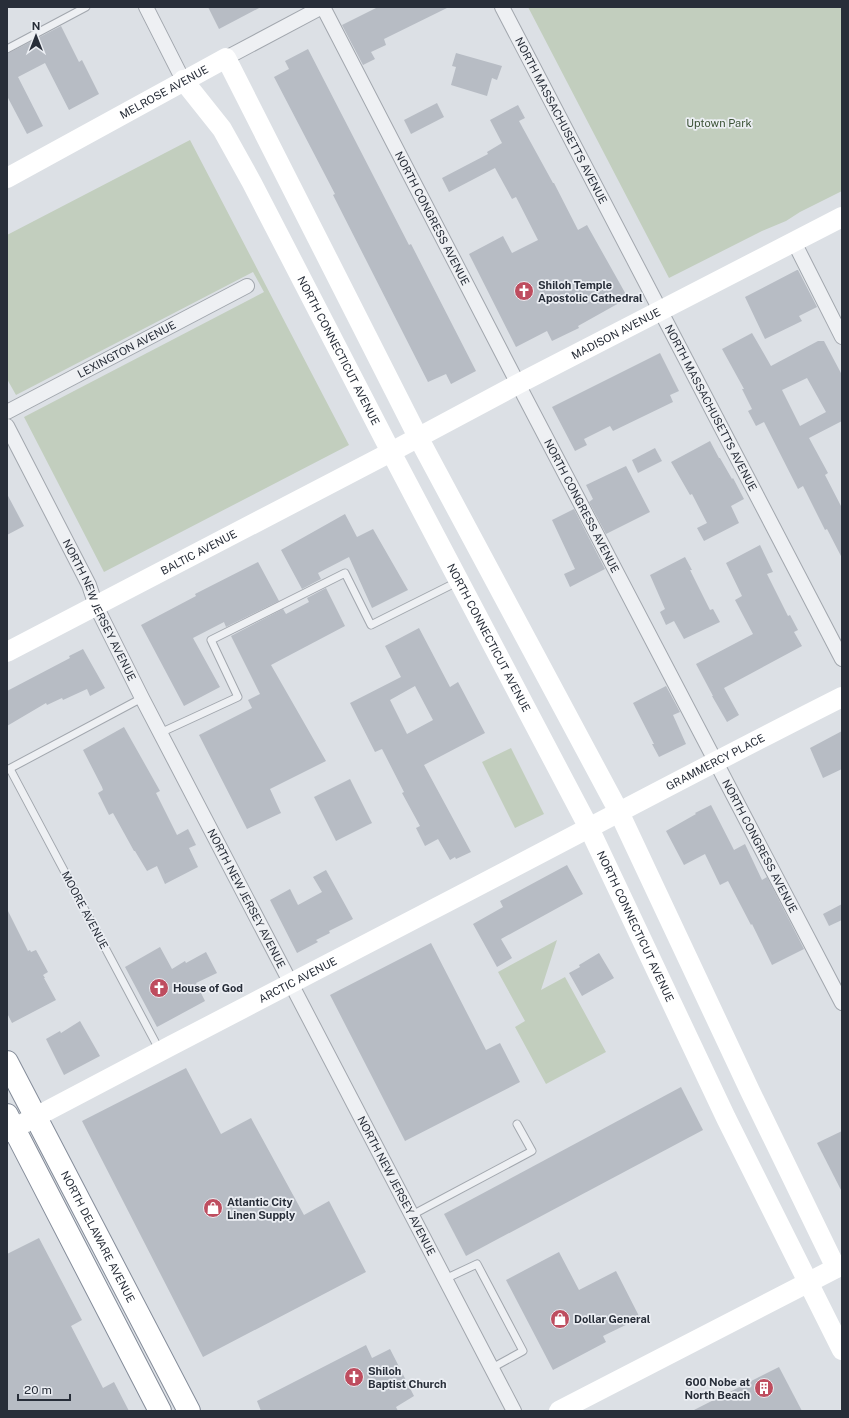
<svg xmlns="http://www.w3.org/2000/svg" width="849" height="1418" font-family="'Public Sans',sans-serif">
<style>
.green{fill:#c2cebe}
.building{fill:#b7bcc4;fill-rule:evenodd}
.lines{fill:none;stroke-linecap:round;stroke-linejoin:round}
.lane-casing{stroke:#a2a7ae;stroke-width:9}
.street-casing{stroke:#a2a7ae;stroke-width:16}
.highway-casing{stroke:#858d9a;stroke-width:24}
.lane{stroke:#eef0f3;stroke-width:7}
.street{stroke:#eef0f3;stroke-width:14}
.secondary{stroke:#fff;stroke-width:20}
.highway{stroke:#fff;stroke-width:22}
.labels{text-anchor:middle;stroke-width:3.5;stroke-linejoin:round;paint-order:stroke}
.street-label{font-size:11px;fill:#282e39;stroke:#ebeef3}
.park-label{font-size:11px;fill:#3c5337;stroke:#ebeef3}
.poi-label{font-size:11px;font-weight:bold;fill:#282e39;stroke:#ebeef3;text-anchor:start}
</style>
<rect width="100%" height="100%" fill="#dce0e5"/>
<g class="green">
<path d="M528 7H842V191L800 212 786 221 762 231 669 278Z"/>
<path d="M190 140 349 445 104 572 24 417 264 292 253 272 16 395 7 379V235Z"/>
<path d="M511 748 544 814 515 828 482 762Z"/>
<path d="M557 940 541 990 565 977 606 1052 546 1084 515 1027 525 1021 498 972Z"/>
</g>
<g class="building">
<path d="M208 7H261L219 29Z"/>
<path d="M378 7H449L384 39 386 45 371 52 375 59 363 65 342 25Z"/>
<path d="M61 26 79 62 82 60 99 94 69 110 45 63 18 77 43 126 27 134 7 96V54Z"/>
<path d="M308 49 409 245 411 244 476 371 451 384 446 374 428 382 333 195 335 194 274 77 289 69 285 61Z"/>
<path d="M456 53 502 66 497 80 492 78 487 96 451 85 456 67 452 66Z"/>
<path d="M437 103 444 117 411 134 404 120Z"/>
<path d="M518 105 525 118 519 121 553 183H554L578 230 587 225 628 298 578 326 579 328 552 341 547 331 516 347 469 254 503 236 512 253 538 240 516 197 512 199 495 168 449 192 442 178 488 154 487 152 502 143 490 120Z"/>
<path d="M797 270H798L817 307 799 316 802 321 765 339 745 297Z"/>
<path d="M752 333 771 366 818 341H824L842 375V421L809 438 828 473 825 475 842 508V558L827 529 825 530 803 486 798 489 764 422 756 426 748 411 752 409 742 389H744L722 349ZM807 378 826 412 800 426 782 390Z"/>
<path d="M660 353 679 391 670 395 673 402 613 431 610 426 584 439 587 445 575 451 552 407Z"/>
<path d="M710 441 719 458H720L732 479 733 478 744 499 731 506 739 523 704 541 697 528 707 523 692 494 690 495 671 462Z"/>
<path d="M655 448 662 461 638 473 632 460Z"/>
<path d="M626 466 650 512 606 534 589 502 593 499 586 485Z"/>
<path d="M7 494 24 526 7 535Z"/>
<path d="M574 509 605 569 570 587 564 574 575 569 552 520Z"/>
<path d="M345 514 357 537 373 529 408 590 372 608 349 557 318 573 321 579 302 589 281 550Z"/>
<path d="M760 545 773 572 767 574 788 616 790 615 798 630 794 632 802 646 724 688 739 715 727 722 712 696H713L696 664 753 634 735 600 742 596 726 563Z"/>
<path d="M685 557 692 570H690L710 610 713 609 720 622 684 639 674 621 666 625 660 612 665 609 650 575Z"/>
<path d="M258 562 279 601 226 627 224 622 193 638 220 687 184 706 141 625 196 596 195 594Z"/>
<path d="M326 588 345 626 271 665 326 761 270 789 281 813 247 829 199 735 252 708 248 700 260 694 231 636 283 609 286 614 309 602 307 598Z"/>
<path d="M419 628 450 687 458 682 485 733 424 765 471 852 456 859 455 857 450 860 438 839 425 846 416 828 420 826 402 793 404 792 382 749 375 752 350 703 401 677 385 646ZM415 686 433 720 407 734 390 700Z"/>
<path d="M83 649 105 688 90 696 87 689 63 700 62 698 47 705 46 703 7 726V691L70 658 69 656Z"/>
<path d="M666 686 680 712 673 715 686 744 659 757 652 744H654L633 703Z"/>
<path d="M124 727 160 791 156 793 177 835 188 829 196 845 189 848 198 867 165 884 157 866 147 871 135 851H134L113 813 109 815 98 793 103 790 102 787 83 750Z"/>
<path d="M842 731V769L823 778 810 748Z"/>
<path d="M350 779 372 823 336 841 314 797Z"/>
<path d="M711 805 734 850 745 844 762 880 767 877 804 949 772 965 752 924 751 925 728 881 720 885 705 854 684 865 666 831 696 814 695 813Z"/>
<path d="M567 865 583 894 501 939 512 958 497 967 473 924 503 907 500 901Z"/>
<path d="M326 870 353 919 329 931 330 933 316 940 318 942 297 953 270 900 290 889 298 905 322 892 313 877Z"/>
<path d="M842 904V920L829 926 823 914Z"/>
<path d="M7 909 28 951 30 950 31 952 36 950 48 972 43 975 45 978H44L56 1000 12 1023 7 1013Z"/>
<path d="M431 943 486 1050 500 1043 520 1082 405 1141 330 995Z"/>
<path d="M160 947 172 969 185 961 186 963 206 952 217 973 196 983 205 1001 157 1027 125 967Z"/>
<path d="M599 953 614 978 582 996 569 973 580 967 579 965Z"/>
<path d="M80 1021 100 1056 64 1075 46 1039 60 1031 61 1033Z"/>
<path d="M186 1068 221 1134 251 1118 304 1215 329 1201 366 1272 203 1357 82 1121Z"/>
<path d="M681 1087 703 1130 466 1256 444 1214Z"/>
<path d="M842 1131V1192L817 1143Z"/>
<path d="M39 1238 82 1320 71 1326 103 1388 114 1382 129 1411H7V1254Z"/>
<path d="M559 1252 579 1290 616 1271 640 1318 603 1336 606 1342 553 1370 506 1280Z"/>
<path d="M366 1345 372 1358 390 1349 414 1396 396 1407 398 1411H261L257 1401Z"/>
<path d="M779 1367 802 1411H692Z"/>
</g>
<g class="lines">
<defs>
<g id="lane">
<path d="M7 49 86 7"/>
<path d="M160 733 238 697 211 640 345 573 371 625 457 582"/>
<path d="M10 769 160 1051"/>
<path d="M7 770 142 698"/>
<path d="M412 1215 532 1151 517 1124"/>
<path d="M445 1279 477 1264 523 1351 492 1368"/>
</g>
<g id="street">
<path d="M146 7 183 80"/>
<path id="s1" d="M323 7 518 384 842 1003"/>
<path id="s2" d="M502 7 842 659"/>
<path d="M226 58 322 7"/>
<path d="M794 242 842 337"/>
<path id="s3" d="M7 412 247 286"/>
<path id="s4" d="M7 426 89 585 96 606 142 698 514 1411"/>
</g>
<g id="highway">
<path id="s9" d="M7 1062 189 1411"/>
<path d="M7 1115 160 1411"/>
</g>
</defs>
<use href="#lane" class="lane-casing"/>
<use href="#street" class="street-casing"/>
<use href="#highway" class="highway-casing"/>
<use href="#lane" class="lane"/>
<use href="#street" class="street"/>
<g class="secondary">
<path id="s5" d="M183 80 222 129 252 183 391 452 589 828 726 1118 842 1350"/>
<path id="s6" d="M7 178 226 58 418 437 619 812 750 1091 836 1268"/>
<path id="s7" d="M7 652 391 452 518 384 842 217"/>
<path id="s8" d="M7 1132C146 1058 287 986 426 913 565 841 703 767 842 697"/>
<path d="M559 1411 842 1265"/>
</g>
<use href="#highway" class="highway"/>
</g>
<defs>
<symbol id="church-disc" viewBox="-11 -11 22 22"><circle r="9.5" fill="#be4d5f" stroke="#ebeef3"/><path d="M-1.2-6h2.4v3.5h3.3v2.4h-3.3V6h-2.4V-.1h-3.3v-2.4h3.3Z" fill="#fff"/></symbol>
<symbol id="shop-disc" viewBox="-11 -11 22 22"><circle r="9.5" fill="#be4d5f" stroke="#ebeef3"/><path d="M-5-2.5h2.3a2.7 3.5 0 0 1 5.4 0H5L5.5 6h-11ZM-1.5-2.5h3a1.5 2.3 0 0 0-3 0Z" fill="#fff"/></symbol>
<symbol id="building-disc" viewBox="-11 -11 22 22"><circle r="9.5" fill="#be4d5f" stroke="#ebeef3"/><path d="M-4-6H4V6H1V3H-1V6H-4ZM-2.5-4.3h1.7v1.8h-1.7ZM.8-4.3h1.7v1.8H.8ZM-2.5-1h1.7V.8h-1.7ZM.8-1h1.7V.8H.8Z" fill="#fff"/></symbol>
</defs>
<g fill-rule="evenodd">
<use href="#church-disc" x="513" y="280" width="22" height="22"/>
<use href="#church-disc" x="148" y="977" width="22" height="22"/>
<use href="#shop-disc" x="202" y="1197" width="22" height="22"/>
<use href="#shop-disc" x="549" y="1308" width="22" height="22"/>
<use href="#church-disc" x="343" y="1366" width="22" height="22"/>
<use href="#building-disc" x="753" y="1377" width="22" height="22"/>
</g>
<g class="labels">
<g class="street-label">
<text dy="4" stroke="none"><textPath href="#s6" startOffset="179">MELROSE AVENUE</textPath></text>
<text dy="4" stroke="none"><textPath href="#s2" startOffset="128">NORTH MASSACHUSETTS AVENUE</textPath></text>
<text dy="4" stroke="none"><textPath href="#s1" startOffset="238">NORTH CONGRESS AVENUE</textPath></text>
<text dy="4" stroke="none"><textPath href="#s7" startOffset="687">MADISON AVENUE</textPath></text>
<text dy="4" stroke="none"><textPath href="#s3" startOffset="135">LEXINGTON AVENUE</textPath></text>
<text dy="4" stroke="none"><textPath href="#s5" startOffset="313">NORTH CONNECTICUT AVENUE</textPath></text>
<text dy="4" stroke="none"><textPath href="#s2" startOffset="452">NORTH MASSACHUSETTS AVENUE</textPath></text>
<text dy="4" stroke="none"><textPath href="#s1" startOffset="562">NORTH CONGRESS AVENUE</textPath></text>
<text dy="4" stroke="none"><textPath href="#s7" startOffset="216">BALTIC AVENUE</textPath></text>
<text dy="4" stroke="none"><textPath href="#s4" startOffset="206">NORTH NEW JERSEY AVENUE</textPath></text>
<text dy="4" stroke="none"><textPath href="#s5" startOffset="637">NORTH CONNECTICUT AVENUE</textPath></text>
<text dy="4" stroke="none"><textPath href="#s8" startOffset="799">GRAMMERCY PLACE</textPath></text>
<text dy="4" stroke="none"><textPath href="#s1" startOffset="946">NORTH CONGRESS AVENUE</textPath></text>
<text dy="4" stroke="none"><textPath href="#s4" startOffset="530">NORTH NEW JERSEY AVENUE</textPath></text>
<text transform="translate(85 910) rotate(62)" y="4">MOORE AVENUE</text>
<text dy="4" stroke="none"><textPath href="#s5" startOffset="961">NORTH CONNECTICUT AVENUE</textPath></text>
<text dy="4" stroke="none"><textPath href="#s8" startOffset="328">ARCTIC AVENUE</textPath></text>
<text dy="4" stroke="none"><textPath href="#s4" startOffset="854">NORTH NEW JERSEY AVENUE</textPath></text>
<text dy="4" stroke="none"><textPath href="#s9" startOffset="197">NORTH DELAWARE AVENUE</textPath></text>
</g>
<g class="park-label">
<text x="719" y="127">Uptown Park</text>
</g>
<g class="poi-label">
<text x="538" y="289">Shiloh Temple<tspan x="538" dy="13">Apostolic Cathedral</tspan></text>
<text x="173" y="992">House of God</text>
<text x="227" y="1206">Atlantic City<tspan x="227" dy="13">Linen Supply</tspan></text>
<text x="574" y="1323">Dollar General</text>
<text x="368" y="1375">Shiloh<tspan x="368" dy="13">Baptist Church</tspan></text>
<text x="750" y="1386" text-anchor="end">600 Nobe at<tspan x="750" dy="13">North Beach</tspan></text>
</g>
</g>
<rect width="849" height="1418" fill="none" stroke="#282e39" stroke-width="16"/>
<g transform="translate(36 36)" stroke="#ebeef3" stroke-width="3" paint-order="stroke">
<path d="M0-3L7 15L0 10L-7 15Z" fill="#282e39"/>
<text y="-6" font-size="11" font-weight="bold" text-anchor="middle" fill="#282e39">N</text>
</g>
<path d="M18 1394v6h52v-6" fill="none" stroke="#282e39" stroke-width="2"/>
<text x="24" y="1394" font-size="12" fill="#282e39" stroke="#ebeef3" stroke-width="3" paint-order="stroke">20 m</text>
</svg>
